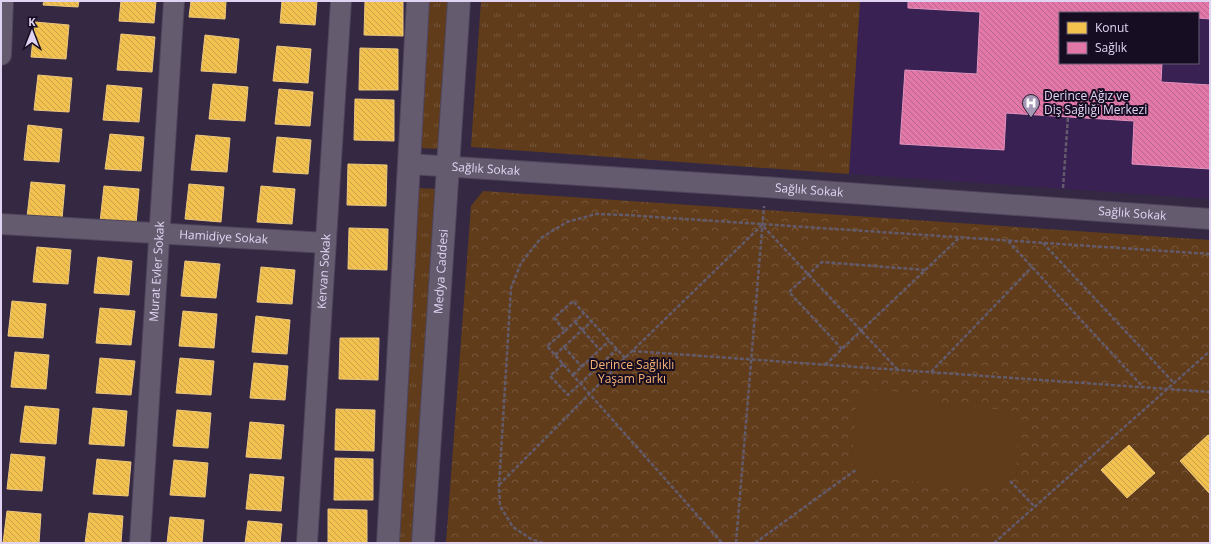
<svg xmlns="http://www.w3.org/2000/svg" width="1211" height="544" font-family="'Open Sans',sans-serif">
<style>
.built{fill:#392153;fill-rule:evenodd}
.grass{fill:url(#grass-tufts)}
.park{fill:url(#park-crowns)}
.garden{fill:#603c1a}
.homes{fill:url(#homes-back-hatch);stroke:#edc77f}
.health{fill:url(#health-back-hatch);stroke:#e293be}
.lines{fill:none;stroke-linecap:round;stroke-linejoin:round}
.street-casing{stroke:#4f445b;stroke-width:22}
.secondary-casing{stroke:#4f445b;stroke-width:24}
.path{stroke:#635b6c;stroke-width:2.5;stroke-dasharray:4 2;stroke-linecap:butt}
.street{stroke:#645b6f;stroke-width:20}
.secondary{stroke:#645b6f;stroke-width:22}
.labels{text-anchor:middle;stroke-width:4;stroke-linejoin:round;paint-order:stroke}
.poi-label{font-size:12px;fill:#e0d4f2;stroke:#170d22;text-anchor:start}
.street-label{font-size:12px;fill:#e0d4f2;stroke:#170d22}
.park-label{font-size:12px;fill:#f8b474;stroke:#170d22}
</style>
<defs>
<pattern id="grass-tufts" width="24" height="20" patternUnits="userSpaceOnUse"><rect width="24" height="20" fill="#603c1a"/><path d="M3 7l-1-3M5 7V3M7 7l1-3M15 17l-1-3M17 17v-4M19 17l1-3" fill="none" stroke="#76573c"/></pattern>
<pattern id="park-crowns" width="20" height="18" patternUnits="userSpaceOnUse"><rect width="20" height="18" fill="#603c1a"/><path d="M2 6a3 3 0 1 1 6 0M12 15a3 3 0 1 1 6 0" fill="none" stroke="#76573c"/></pattern>
<pattern id="homes-back-hatch" width="6" height="6" patternUnits="userSpaceOnUse"><rect width="6" height="6" fill="#f2c14e"/><path d="M-1 5l2 2M0 0l6 6M5-1l2 2" fill="none" stroke="#c6a14d"/></pattern>
<pattern id="health-back-hatch" width="6" height="6" patternUnits="userSpaceOnUse"><rect width="6" height="6" fill="#e377a8"/><path d="M-1 5l2 2M0 0l6 6M5-1l2 2" fill="none" stroke="#b3668c"/></pattern>
</defs>
<rect width="100%" height="100%" fill="#342842"/>
<path class="built" d="M860 1H1210V199L849 174ZM1060 13H1198V63H1060Z"/>
<g class="grass">
<path d="M427 1H448L438 149 419 148Z"/>
<path d="M481 1H860L849 174 471 147Z"/>
<path d="M416 188 438 189 415 543H396Z"/>
</g>
<path class="park" d="M483 191 1210 240V543H446L471 206Z"/>
<path class="garden" d="M869 390 927 393 935 405 1004 410 1019 421 1016 475 1003 488 866 478 852 464 856 402Z"/>
<g class="homes">
<path d="M44 1H79L78 7 43 5Z"/>
<path d="M121 1H156L154 23 119 21Z"/>
<path d="M191 1H226L225 19 189 17Z"/>
<path d="M282 1H317L315 25 280 23Z"/>
<path d="M365 1H403V36L364 35Z"/>
<path d="M35 22 69 25 66 59 31 57Z"/>
<path d="M121 34 155 37 152 72 117 70Z"/>
<path d="M205 35 239 39 236 73 201 71Z"/>
<path d="M277 46 311 49 308 83 273 81Z"/>
<path d="M360 48 398 49V90H359Z"/>
<path d="M38 75 72 78 69 112 34 110Z"/>
<path d="M213 84 248 87 245 121 209 119Z"/>
<path d="M107 85 142 88 139 122 103 120Z"/>
<path d="M279 89 313 92 310 126 275 124Z"/>
<path d="M355 99 394 100V141L354 140Z"/>
<path d="M28 125 62 129 59 162 24 160Z"/>
<path d="M110 134 144 137 141 171 105 169Z"/>
<path d="M196 135 230 138 227 172 191 170Z"/>
<path d="M277 137 311 140 308 174 273 172Z"/>
<path d="M348 164 387 165 386 206 347 205Z"/>
<path d="M31 182 65 185 62 219 27 217Z"/>
<path d="M189 184 224 187 221 222 185 219Z"/>
<path d="M104 186 139 189 136 224 100 222Z"/>
<path d="M261 186 295 189 292 224 257 222Z"/>
<path d="M349 228 388 229 387 270 348 269Z"/>
<path d="M37 247 71 250 68 284 33 282Z"/>
<path d="M98 257 132 261 129 295 94 293Z"/>
<path d="M185 261 220 264 216 298 181 296Z"/>
<path d="M261 267 295 270 292 304 257 302Z"/>
<path d="M12 301 46 304 43 338 8 336Z"/>
<path d="M100 308 135 311 131 345 96 343Z"/>
<path d="M183 311 217 314 214 348 179 346Z"/>
<path d="M256 316 290 320 287 354 252 352Z"/>
<path d="M340 338H379L378 380 339 379Z"/>
<path d="M15 352 49 355 46 389 11 387Z"/>
<path d="M100 358 135 361 131 395 96 393Z"/>
<path d="M180 358 214 361 211 395 176 393Z"/>
<path d="M254 363 288 366 285 400 250 398Z"/>
<path d="M25 406 59 409 56 444 20 442Z"/>
<path d="M93 408 127 411 124 446 89 444Z"/>
<path d="M336 409 375 410 374 451 335 450Z"/>
<path d="M177 410 211 413 208 448 173 446Z"/>
<path d="M250 422 284 425 281 459 246 457Z"/>
<path d="M1208 435 1210 436V494L1180 461Z"/>
<path d="M1129 445 1155 473 1127 498 1101 470Z"/>
<path d="M11 454 45 457 42 491 7 489Z"/>
<path d="M335 458 373 459V500H334Z"/>
<path d="M97 459 131 462 128 496 93 494Z"/>
<path d="M174 460 208 463 205 497 170 495Z"/>
<path d="M250 474 284 477 281 511 246 509Z"/>
<path d="M328 509 367 510V543H328Z"/>
<path d="M7 511 41 514 39 543H3Z"/>
<path d="M89 513 123 516 121 543H85Z"/>
<path d="M170 517 204 520 202 543H167Z"/>
<path d="M248 521 282 524 280 543H245Z"/>
</g>
<path class="health" d="M908 1H1210V19L1198 18V13H1060V63H1162L1161 82 1210 85V169L1132 164 1134 121 1006 113 1004 150 900 144 905 70 977 74 980 12 908 8Z"/>
<g class="lines">
<defs>
<g id="street">
<path d="M1 55 3 1"/>
<path id="s1" d="M409 164 765 187 1210 219"/>
<path id="s2" d="M1 224 326 243"/>
<path id="s3" d="M140 543 174 1"/>
<path id="s4" d="M307 543 341 1"/>
</g>
<g id="secondary">
<path d="M388 543 418 1"/>
<path id="s5" d="M423 543 459 1"/>
</g>
</defs>
<use href="#street" class="street-casing"/>
<use href="#secondary" class="secondary-casing"/>
<g class="path">
<path d="M1063 188 1068 117"/>
<path d="M1008 241 1143 387"/>
<path d="M1043 243 1174 383"/>
<path d="M575 322 600 350"/>
<path d="M565 331 584 313"/>
<path d="M564 347 582 367"/>
<path d="M842 349 789 292 822 262 925 270"/>
<path d="M632 351 1210 392"/>
<path d="M555 355 592 321"/>
<path d="M625 358 573 301 554 318 565 331 547 346 722 543"/>
<path d="M563 364 550 376 568 395 617 349"/>
<path d="M825 365 959 238"/>
<path d="M931 372 1032 267"/>
<path d="M573 375 609 341"/>
<path d="M1010 481 1035 507"/>
<path d="M499 485 625 358 762 225 899 371"/>
<path d="M543 543 531 539 513 527 500 506 499 486 511 288 521 263 541 238 567 222 596 214 626 215 1210 254"/>
<path d="M736 543 764 206"/>
<path d="M755 543 857 469"/>
<path d="M994 543 1210 351"/>
</g>
<use href="#street" class="street"/>
<use href="#secondary" class="secondary"/>
</g>
<defs>
<symbol id="hospital-pin" viewBox="-11 -11 22 30"><path d="M0 17L-7.5 6A9.5 9.5 0 1 1 7.5 6Z" fill="#a498b4" stroke="#170d22"/><path d="M-5-5h3v3.5h4V-5h3V5h-3V1.5h-4V5h-3Z" fill="#fff"/></symbol>
</defs>
<g fill-rule="evenodd">
<use href="#hospital-pin" x="1021" y="93" width="20" height="27"/>
</g>
<g class="labels">
<g class="poi-label">
<text x="1044" y="100">Derince Ağız ve<tspan x="1044" dy="14">Diş Sağlığı Merkezi</tspan></text>
</g>
<g class="street-label">
<text dy="4" stroke="none"><textPath href="#s1" startOffset="77">Sağlık Sokak</textPath></text>
<text dy="4" stroke="none"><textPath href="#s1" startOffset="401">Sağlık Sokak</textPath></text>
<text dy="4" stroke="none"><textPath href="#s1" startOffset="725">Sağlık Sokak</textPath></text>
<text dy="4" stroke="none"><textPath href="#s2" startOffset="223">Hamidiye Sokak</textPath></text>
<text dy="4" stroke="none"><textPath href="#s3" startOffset="272">Murat Evler Sokak</textPath></text>
<text dy="4" stroke="none"><textPath href="#s4" startOffset="272">Kervan Sokak</textPath></text>
<text dy="4" stroke="none"><textPath href="#s5" startOffset="272">Medya Caddesi</textPath></text>
</g>
<g class="park-label">
<text x="632" y="369">Derince Sağlıklı<tspan x="632" dy="14">Yaşam Parkı</tspan></text>
</g>
</g>
<rect width="1211" height="544" fill="none" stroke="#e0d4f2" stroke-width="4"/>
<rect x="1059" y="12" width="140" height="52" fill="#170d22" stroke="#675d75"/>
<rect x="1067" y="22" width="20" height="12" fill="#f2c14e" stroke="#675d75"/>
<text x="1095" y="32" font-size="12" fill="#e0d4f2">Konut</text>
<rect x="1067" y="42" width="20" height="12" fill="#e377a8" stroke="#675d75"/>
<text x="1095" y="52" font-size="12" fill="#e0d4f2">Sağlık</text>
<g transform="translate(32 32)" stroke="#170d22" stroke-width="3" paint-order="stroke">
<path d="M0-3L7 15L0 10L-7 15Z" fill="#e0d4f2"/>
<text y="-6" font-size="11" font-weight="bold" text-anchor="middle" fill="#e0d4f2">K</text>
</g>
</svg>
